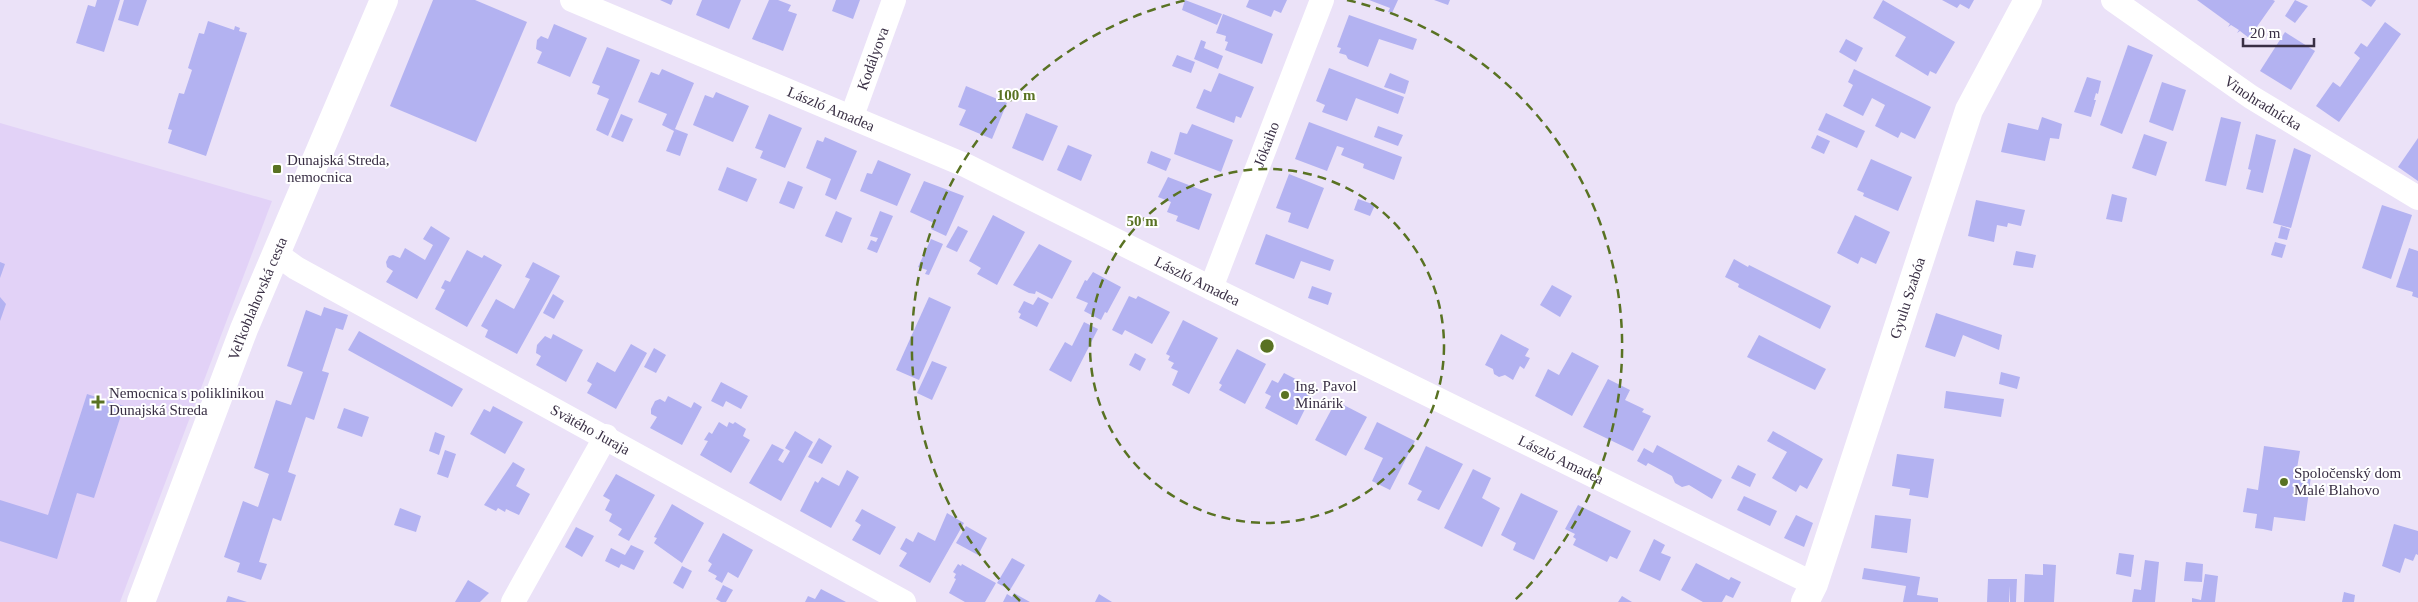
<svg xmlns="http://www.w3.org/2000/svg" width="2418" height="602" font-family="Georgia,serif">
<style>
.built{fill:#e2d2f7}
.building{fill:#b3b2f1}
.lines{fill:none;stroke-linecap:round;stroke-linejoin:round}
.minor{stroke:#fff;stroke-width:24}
.tertiary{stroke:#fff;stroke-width:28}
.secondary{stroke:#fff;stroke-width:28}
.ring{fill:none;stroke:#597223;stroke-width:2.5;stroke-dasharray:9 6}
.poi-dot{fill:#597223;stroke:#fff;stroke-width:2}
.labels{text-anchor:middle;stroke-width:4;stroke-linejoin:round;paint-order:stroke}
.street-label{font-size:15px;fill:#392f44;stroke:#fff}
.poi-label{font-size:15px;fill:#392f44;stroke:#fff;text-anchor:start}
.centre{fill:#597223;stroke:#fff;stroke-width:2.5}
.ring-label{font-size:15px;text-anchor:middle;font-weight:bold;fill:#597223;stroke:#fff;stroke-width:4;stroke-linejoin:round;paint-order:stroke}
</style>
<rect width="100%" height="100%" fill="#ebe2f8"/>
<path class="built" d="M0 123 272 201 120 602H0Z"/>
<g class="building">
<path d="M97 0H120L104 52 76 43 88 5 95 7Z"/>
<path d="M124 0H147L138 26 118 20Z"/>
<path d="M433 0H475L527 22 476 142 390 106Z"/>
<path d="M660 0H673L671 5Z"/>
<path d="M702 0H741L729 29 696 15Z"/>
<path d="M769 0H778L791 5 788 11 797 14 783 51 752 39Z"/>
<path d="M836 0H860L853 19 832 11Z"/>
<path d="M1185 0 1222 14 1217 25 1182 10Z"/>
<path d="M1249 0H1287L1281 13 1274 10 1271 17 1246 7Z"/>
<path d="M1369 0H1398L1392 13 1388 12 1390 8Z"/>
<path d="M1434 0H1450L1448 5Z"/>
<path d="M1883 0 1955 42 1936 74 1930 71 1928 76 1895 56 1906 37 1873 18Z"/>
<path d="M1942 0H1974L1969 9 1960 4 1957 8Z"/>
<path d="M2197 0H2273L2275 1 2249 38 2240 31 2237 33 2239 30 2231 25 2228 27 2230 24Z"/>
<path d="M2295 0 2308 6 2295 23 2285 16Z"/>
<path d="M2361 0H2376L2371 7Z"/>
<path d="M1223 14 1273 34 1262 64 1225 50 1228 42 1225 41 1226 36 1216 33Z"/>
<path d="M1349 15 1417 39 1413 50 1379 39 1368 67 1348 59 1346 55 1339 53 1341 48 1337 47Z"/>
<path d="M208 21 234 30 235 26 240 28 239 31 247 33 206 156 168 143 172 130 168 129 179 93 184 94 192 70 188 68 199 33 204 34Z"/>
<path d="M2385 22 2401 34 2339 122 2316 106 2333 82 2340 87 2360 58 2354 53 2361 43 2367 47Z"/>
<path d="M554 24 587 38 570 77 537 63 542 52 536 49 537 40 541 36 548 39Z"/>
<path d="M2285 32 2315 51 2291 90 2260 71Z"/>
<path d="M1846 39 1863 48 1856 62 1839 52Z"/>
<path d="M1201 40 1206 42 1204 48 1223 56 1218 69 1194 59Z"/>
<path d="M2128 45 2153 55 2122 134 2100 125Z"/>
<path d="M607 47 640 60 608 136 596 130 609 99 597 94 600 86 592 83Z"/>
<path d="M1177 55 1195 62 1191 73 1172 66Z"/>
<path d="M1329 68 1404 97 1398 114 1356 98 1347 121 1322 112 1325 105 1316 101Z"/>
<path d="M662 69 694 83 675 129 688 134 680 156 666 151 674 131 662 125 667 114 638 102 651 72 659 75Z"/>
<path d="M1854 69 1931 107 1915 139 1901 132 1898 138 1875 126 1885 105 1872 98 1863 116 1843 106 1853 85 1848 82Z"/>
<path d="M1219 73 1254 87 1241 118 1236 116 1234 123 1196 108 1204 89 1211 92Z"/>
<path d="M1390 73 1409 81 1405 94 1384 87Z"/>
<path d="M2087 77 2101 81 2098 94 2096 93 2094 100H2096L2091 117 2074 112Z"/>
<path d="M2162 82 2186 90 2173 131 2149 122Z"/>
<path d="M966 86 1007 103 992 139 959 125 966 110 958 107Z"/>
<path d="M716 92 749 106 733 142 693 125 705 95 713 98Z"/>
<path d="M1026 113 1058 126 1043 161 1012 148Z"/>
<path d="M1826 113 1865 131 1857 148 1818 130Z"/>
<path d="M621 114 633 119 623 142 611 137Z"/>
<path d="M769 114 802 128 785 168 760 158 763 151 755 148Z"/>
<path d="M2042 117 2062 124 2059 139 2050 138 2045 161 2001 152 2008 123 2038 130Z"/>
<path d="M2221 117 2241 122 2226 186 2205 181Z"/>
<path d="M1309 122 1402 157 1394 180 1363 168 1364 164 1341 155 1344 148 1337 146 1327 171 1295 159Z"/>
<path d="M1192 124 1233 140 1221 172 1174 154 1180 132 1187 134Z"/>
<path d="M1378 126 1403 135 1398 146 1374 137Z"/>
<path d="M2144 134 2167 142 2156 176 2132 168Z"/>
<path d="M2256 134 2276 140 2263 193 2246 189 2251 170 2248 169Z"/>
<path d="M1817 135 1830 141 1824 154 1811 148Z"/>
<path d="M825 137 857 151 836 200 825 195 831 179 806 168 817 140 823 142Z"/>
<path d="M2418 138V181L2398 167Z"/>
<path d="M1068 145 1092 155 1081 181 1057 170Z"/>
<path d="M2294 148 2311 155 2291 228 2273 223Z"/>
<path d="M1151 151 1171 159 1166 171 1147 163Z"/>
<path d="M1871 159 1912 177 1898 211 1863 196 1864 193 1857 190Z"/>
<path d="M878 160 911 174 897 206 860 191 867 173 872 174Z"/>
<path d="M727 167 757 179 747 202 718 190Z"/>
<path d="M1289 174 1324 188 1308 229 1288 222 1291 213 1276 208Z"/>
<path d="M1168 177 1212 194 1199 230 1176 221 1178 216 1167 212 1171 202 1158 197Z"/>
<path d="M788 181 803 187 794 209 779 203Z"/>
<path d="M924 181 964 196 946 236 931 229 934 223 910 212Z"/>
<path d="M2112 194 2127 198 2122 222 2106 219Z"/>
<path d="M1358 199 1375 205 1370 216 1354 210Z"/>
<path d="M1976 200 2025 210 2021 226 2008 223 2007 227 1997 225 1994 242 1968 236Z"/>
<path d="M2382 205 2412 215 2391 279 2362 268Z"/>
<path d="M836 211 852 218 842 243 825 236Z"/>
<path d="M880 211 893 216 877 253 867 249 871 240 876 242 878 238 870 236Z"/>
<path d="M993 215 1025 232 997 285 977 274 981 268 969 261Z"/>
<path d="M1855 215 1890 232 1876 264 1861 257 1858 264 1837 253Z"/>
<path d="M431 226 450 238 417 299 386 282 393 271 387 267 386 262 389 256 393 255 400 258 405 248 425 260 433 245 423 239Z"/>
<path d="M958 226 968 231 957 252 946 247Z"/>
<path d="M2281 226 2290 229 2287 240 2278 238Z"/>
<path d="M1266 234 1334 260 1330 271 1301 261 1294 279 1255 264Z"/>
<path d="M931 239 943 244 929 275 925 274 927 270 918 267Z"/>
<path d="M2275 242 2286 245 2282 258 2271 255Z"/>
<path d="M1039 244 1072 261 1052 299 1036 291 1035 294 1029 293 1013 285Z"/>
<path d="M2409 248 2418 251V298L2412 296 2413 292 2396 287Z"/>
<path d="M467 250 482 258 484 255 502 265 467 327 435 309 445 290 441 288 445 280 450 282Z"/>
<path d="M2016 251 2036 255 2033 268 2013 265Z"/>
<path d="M1734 259 1748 267 1749 265 1831 306 1820 329 1738 287 1739 284 1725 277Z"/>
<path d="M0 262 5 264 0 278Z"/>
<path d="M533 262 560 276 517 354 485 337 488 330 481 326 496 299 514 309 530 279 525 277Z"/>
<path d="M1093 272 1121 287 1107 313 1105 312 1101 320 1084 311 1088 303 1076 298 1085 280 1087 281Z"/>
<path d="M1552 285 1572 296 1560 317 1540 305Z"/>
<path d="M1312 286 1332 293 1328 305 1308 298Z"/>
<path d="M553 294 564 301 554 319 543 313Z"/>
<path d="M1129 296 1136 299 1138 296 1170 312 1152 344 1125 330 1122 335 1112 330Z"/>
<path d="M0 297 6 304 0 321Z"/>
<path d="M929 297 951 307 919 380 896 370Z"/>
<path d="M1038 297 1049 303 1037 327 1019 318 1021 314 1018 312 1024 301 1033 305Z"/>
<path d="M324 307 348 315 343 330 336 328 322 371 329 373 314 420 306 417 288 472 296 475 281 521 273 518 259 562 267 564 261 580 237 572 240 563 224 557 243 501 258 507 269 474 254 468 276 400 291 405 303 372 287 366 306 310 321 316Z"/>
<path d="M1936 313 2002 335 1999 350 1963 335 1955 357 1925 347Z"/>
<path d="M1183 320 1218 338 1189 394 1172 385 1178 371 1171 368 1174 363 1168 360 1170 356 1166 354Z"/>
<path d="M1084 322 1098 329 1071 382 1049 370 1065 342 1072 346Z"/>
<path d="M359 331 463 389 452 407 348 350Z"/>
<path d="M553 334 583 350 566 382 536 365 541 356 536 353 537 345 545 336 551 339Z"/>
<path d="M1501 334 1529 349 1525 356 1530 358 1524 369 1520 366 1513 380 1505 375 1499 377 1494 374 1493 369 1485 365Z"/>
<path d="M1759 335 1826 369 1815 390 1747 357Z"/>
<path d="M631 344 647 353 616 409 587 393 592 384 587 381 597 362 615 372Z"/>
<path d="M654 348 666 355 656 373 644 367Z"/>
<path d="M1237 349 1266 364 1245 404 1219 390 1222 385 1219 383Z"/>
<path d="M1572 352 1599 366 1572 416 1535 396 1548 369 1559 375Z"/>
<path d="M1135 353 1146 359 1140 371 1129 365Z"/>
<path d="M932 361 947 367 932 400 917 393Z"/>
<path d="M2001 372 2020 377 2017 389 1999 384Z"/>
<path d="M1284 373 1315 389 1297 425 1265 408 1271 396 1265 393 1272 380 1278 383Z"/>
<path d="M1608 379 1630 390 1625 400 1644 409 1642 412 1651 416 1633 451 1583 427Z"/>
<path d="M721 382 748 396 741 409 726 401 723 407 711 401Z"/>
<path d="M1946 391 2004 399 2001 417 1944 408Z"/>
<path d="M87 394 124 406 94 498 77 493 57 559 0 541V500L48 515Z"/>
<path d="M668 396 691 408 694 402 702 407 682 445 650 428 657 417 651 414V409L655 401 660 399 665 402Z"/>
<path d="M1336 401 1367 417 1346 456 1315 440Z"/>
<path d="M493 406 523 422 505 454 470 434 484 409 490 412Z"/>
<path d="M344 408 369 417 362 437 337 428Z"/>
<path d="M719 422 727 427 729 422 733 424 735 422 746 429 743 436 750 440 731 473 700 455 708 441 704 440 709 432 712 434Z"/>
<path d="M1377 422 1415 441 1390 490 1372 481 1383 458 1364 449Z"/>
<path d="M795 431 813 442 781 501 749 483 772 444 784 450 778 460 783 463 790 451 785 448Z"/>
<path d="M1773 431 1823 459 1807 489 1800 485 1796 492 1772 478 1787 452 1767 441Z"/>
<path d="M435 432 445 436 439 455 429 451Z"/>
<path d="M819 438 832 446 822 464 808 457Z"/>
<path d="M1657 445 1722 480 1712 499 1689 485 1682 487 1675 483 1672 476 1648 463 1646 466 1637 461 1644 448 1653 453Z"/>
<path d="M1426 446 1463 464 1439 510 1417 500 1422 491 1408 484Z"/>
<path d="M2264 446 2300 451 2296 474 2311 476 2305 521 2274 517 2272 531 2263 529 2255 528 2257 514 2243 512 2247 488 2258 490Z"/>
<path d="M445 450 456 454 448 478 437 474Z"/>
<path d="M1897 454 1934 459 1928 498 1909 495 1910 489 1892 486Z"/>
<path d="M513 462 525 469 516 486 530 494 519 515 506 509 505 512 498 508 496 511 484 505Z"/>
<path d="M1738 465 1756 474 1750 487 1731 478Z"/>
<path d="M1473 469 1491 478 1482 498 1500 508 1482 547 1444 528Z"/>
<path d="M847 470 859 477 831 528 800 511 815 481 818 483 822 477 839 486Z"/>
<path d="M616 474 655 495 629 541 618 535 622 529 609 521 612 514 605 510 610 500 603 496Z"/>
<path d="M1521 493 1558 511 1534 560 1513 550 1516 543 1501 535Z"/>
<path d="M1744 496 1777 511 1770 526 1737 510Z"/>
<path d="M672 504 704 523 682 563 654 543 657 538 654 537Z"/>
<path d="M1578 505 1631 531 1617 559 1610 556 1607 562 1573 545 1576 539 1573 537 1575 534 1565 529Z"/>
<path d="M400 508 421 516 416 532 394 525Z"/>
<path d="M862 509 896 527 880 555 852 540 861 525 855 521Z"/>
<path d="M947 513 964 523 930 583 899 566 907 553 900 549 906 538 913 542 918 532 935 541Z"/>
<path d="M1796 515 1813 523 1804 547 1784 538Z"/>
<path d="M1875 515 1911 519 1907 553 1871 548Z"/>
<path d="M2394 524 2418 531V555L2416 554 2413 561 2405 558 2400 573 2382 566Z"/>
<path d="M966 526 987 538 978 555 956 543Z"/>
<path d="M576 527 594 536 582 557 565 547Z"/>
<path d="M723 533 753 550 738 578 728 572 722 583 715 579 717 576 708 571 712 564 708 561Z"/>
<path d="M1654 539 1665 545 1661 553 1671 557 1660 581 1639 571Z"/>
<path d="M631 545 644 551 634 570 621 564 619 568 605 561 611 548 625 555Z"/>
<path d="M2119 553 2134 555 2131 577 2116 574Z"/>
<path d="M1012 558 1025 565 1010 590 997 583Z"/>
<path d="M2145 560 2159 562 2155 602H2132L2134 589 2141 590Z"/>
<path d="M2186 562 2203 564 2202 582 2184 581Z"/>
<path d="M1696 563 1729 580 1731 577 1741 582 1733 598 1726 595 1722 602H1703L1681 590Z"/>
<path d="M958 564 961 566 962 564 996 583 985 602H965L949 593 956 579 954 578 956 574 953 572Z"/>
<path d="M2043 564 2056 565 2054 602H2024L2025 574 2043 575Z"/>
<path d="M682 566 692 571 683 589 673 583Z"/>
<path d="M1864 568 1920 577 1917 595 1938 598V602H1903L1906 586 1862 579Z"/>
<path d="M2205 574 2218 576 2215 602H2192V598L2201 600Z"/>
<path d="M1988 579H2017L2016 602H2010V586L2009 602H1987Z"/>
<path d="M468 580 489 593 480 602H455Z"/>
<path d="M723 585 733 590 726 602H721L716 599Z"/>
<path d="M821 589 846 602H805L808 596 815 599Z"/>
<path d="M2344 592 2355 595 2354 602H2342Z"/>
<path d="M1014 593 1030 602H1003L1007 594 1012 597Z"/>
<path d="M1099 594 1112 602H1095Z"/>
<path d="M228 596 247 602H226Z"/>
<path d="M1622 596 1632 602H1618Z"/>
</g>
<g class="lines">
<g class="minor">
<path id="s1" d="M572 0 967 166 1211 288 1814 584"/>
<path id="s2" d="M2113 0 2251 97 2418 198"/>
<path id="s3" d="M852 116 894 0"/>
<path id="s4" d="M278 255 296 268 904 602"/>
<path id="s5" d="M1211 288 1322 0"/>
<path d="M513 602 606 436"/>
</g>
<path class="tertiary" id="s6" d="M1805 602 1814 584 1969 110 2028 0"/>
<path class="secondary" id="s7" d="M141 602 244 329 384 0"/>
</g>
<g class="ring">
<circle cx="1267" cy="346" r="177"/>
<path d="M1020 601A355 355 0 0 1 1187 0M1347 0A355 355 0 0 1 1514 601"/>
</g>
<g class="poi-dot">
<rect x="272" y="164" width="10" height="10" rx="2.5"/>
<circle cx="1285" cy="395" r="5"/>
<path d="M95.5 394.5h5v5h5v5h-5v5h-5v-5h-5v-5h5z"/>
<circle cx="2284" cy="482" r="5"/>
</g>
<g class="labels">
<g class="street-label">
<text dy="5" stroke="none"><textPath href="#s3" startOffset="61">Kodályova</textPath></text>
<text dy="5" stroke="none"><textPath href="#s2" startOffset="182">Vinohradnícka</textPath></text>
<text dy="5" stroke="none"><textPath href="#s1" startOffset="281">László Amadea</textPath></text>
<text dy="5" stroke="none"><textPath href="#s5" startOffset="154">Jókaiho</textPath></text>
<text dy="5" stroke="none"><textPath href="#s1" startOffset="686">László Amadea</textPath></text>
<text dy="5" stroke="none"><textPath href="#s6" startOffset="321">Gyulu Szabóa</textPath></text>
<text dy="5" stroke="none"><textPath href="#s7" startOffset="325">Veľkoblahovská cesta</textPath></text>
<text dy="5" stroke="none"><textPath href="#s4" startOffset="358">Svätého Juraja</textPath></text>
<text dy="5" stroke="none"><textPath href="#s1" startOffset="1091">László Amadea</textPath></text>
</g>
<g class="poi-label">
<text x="287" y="165">Dunajská Streda,<tspan x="287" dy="17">nemocnica</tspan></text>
<text x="1295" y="391">Ing. Pavol<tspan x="1295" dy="17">Minárik</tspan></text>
<text x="109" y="398">Nemocnica s poliklinikou<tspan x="109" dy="17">Dunajská Streda</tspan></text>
<text x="2294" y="478">Spoločenský dom<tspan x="2294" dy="17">Malé Blahovo</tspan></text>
</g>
</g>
<circle cx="1267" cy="346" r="8" class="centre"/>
<g class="ring-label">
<text x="1016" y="100">100 m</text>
<text x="1142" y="226">50 m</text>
</g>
<path d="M2243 38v8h71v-8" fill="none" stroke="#392f44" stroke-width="2.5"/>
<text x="2250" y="38" font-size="15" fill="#392f44" stroke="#ffffff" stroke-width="4" paint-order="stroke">20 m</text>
</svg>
